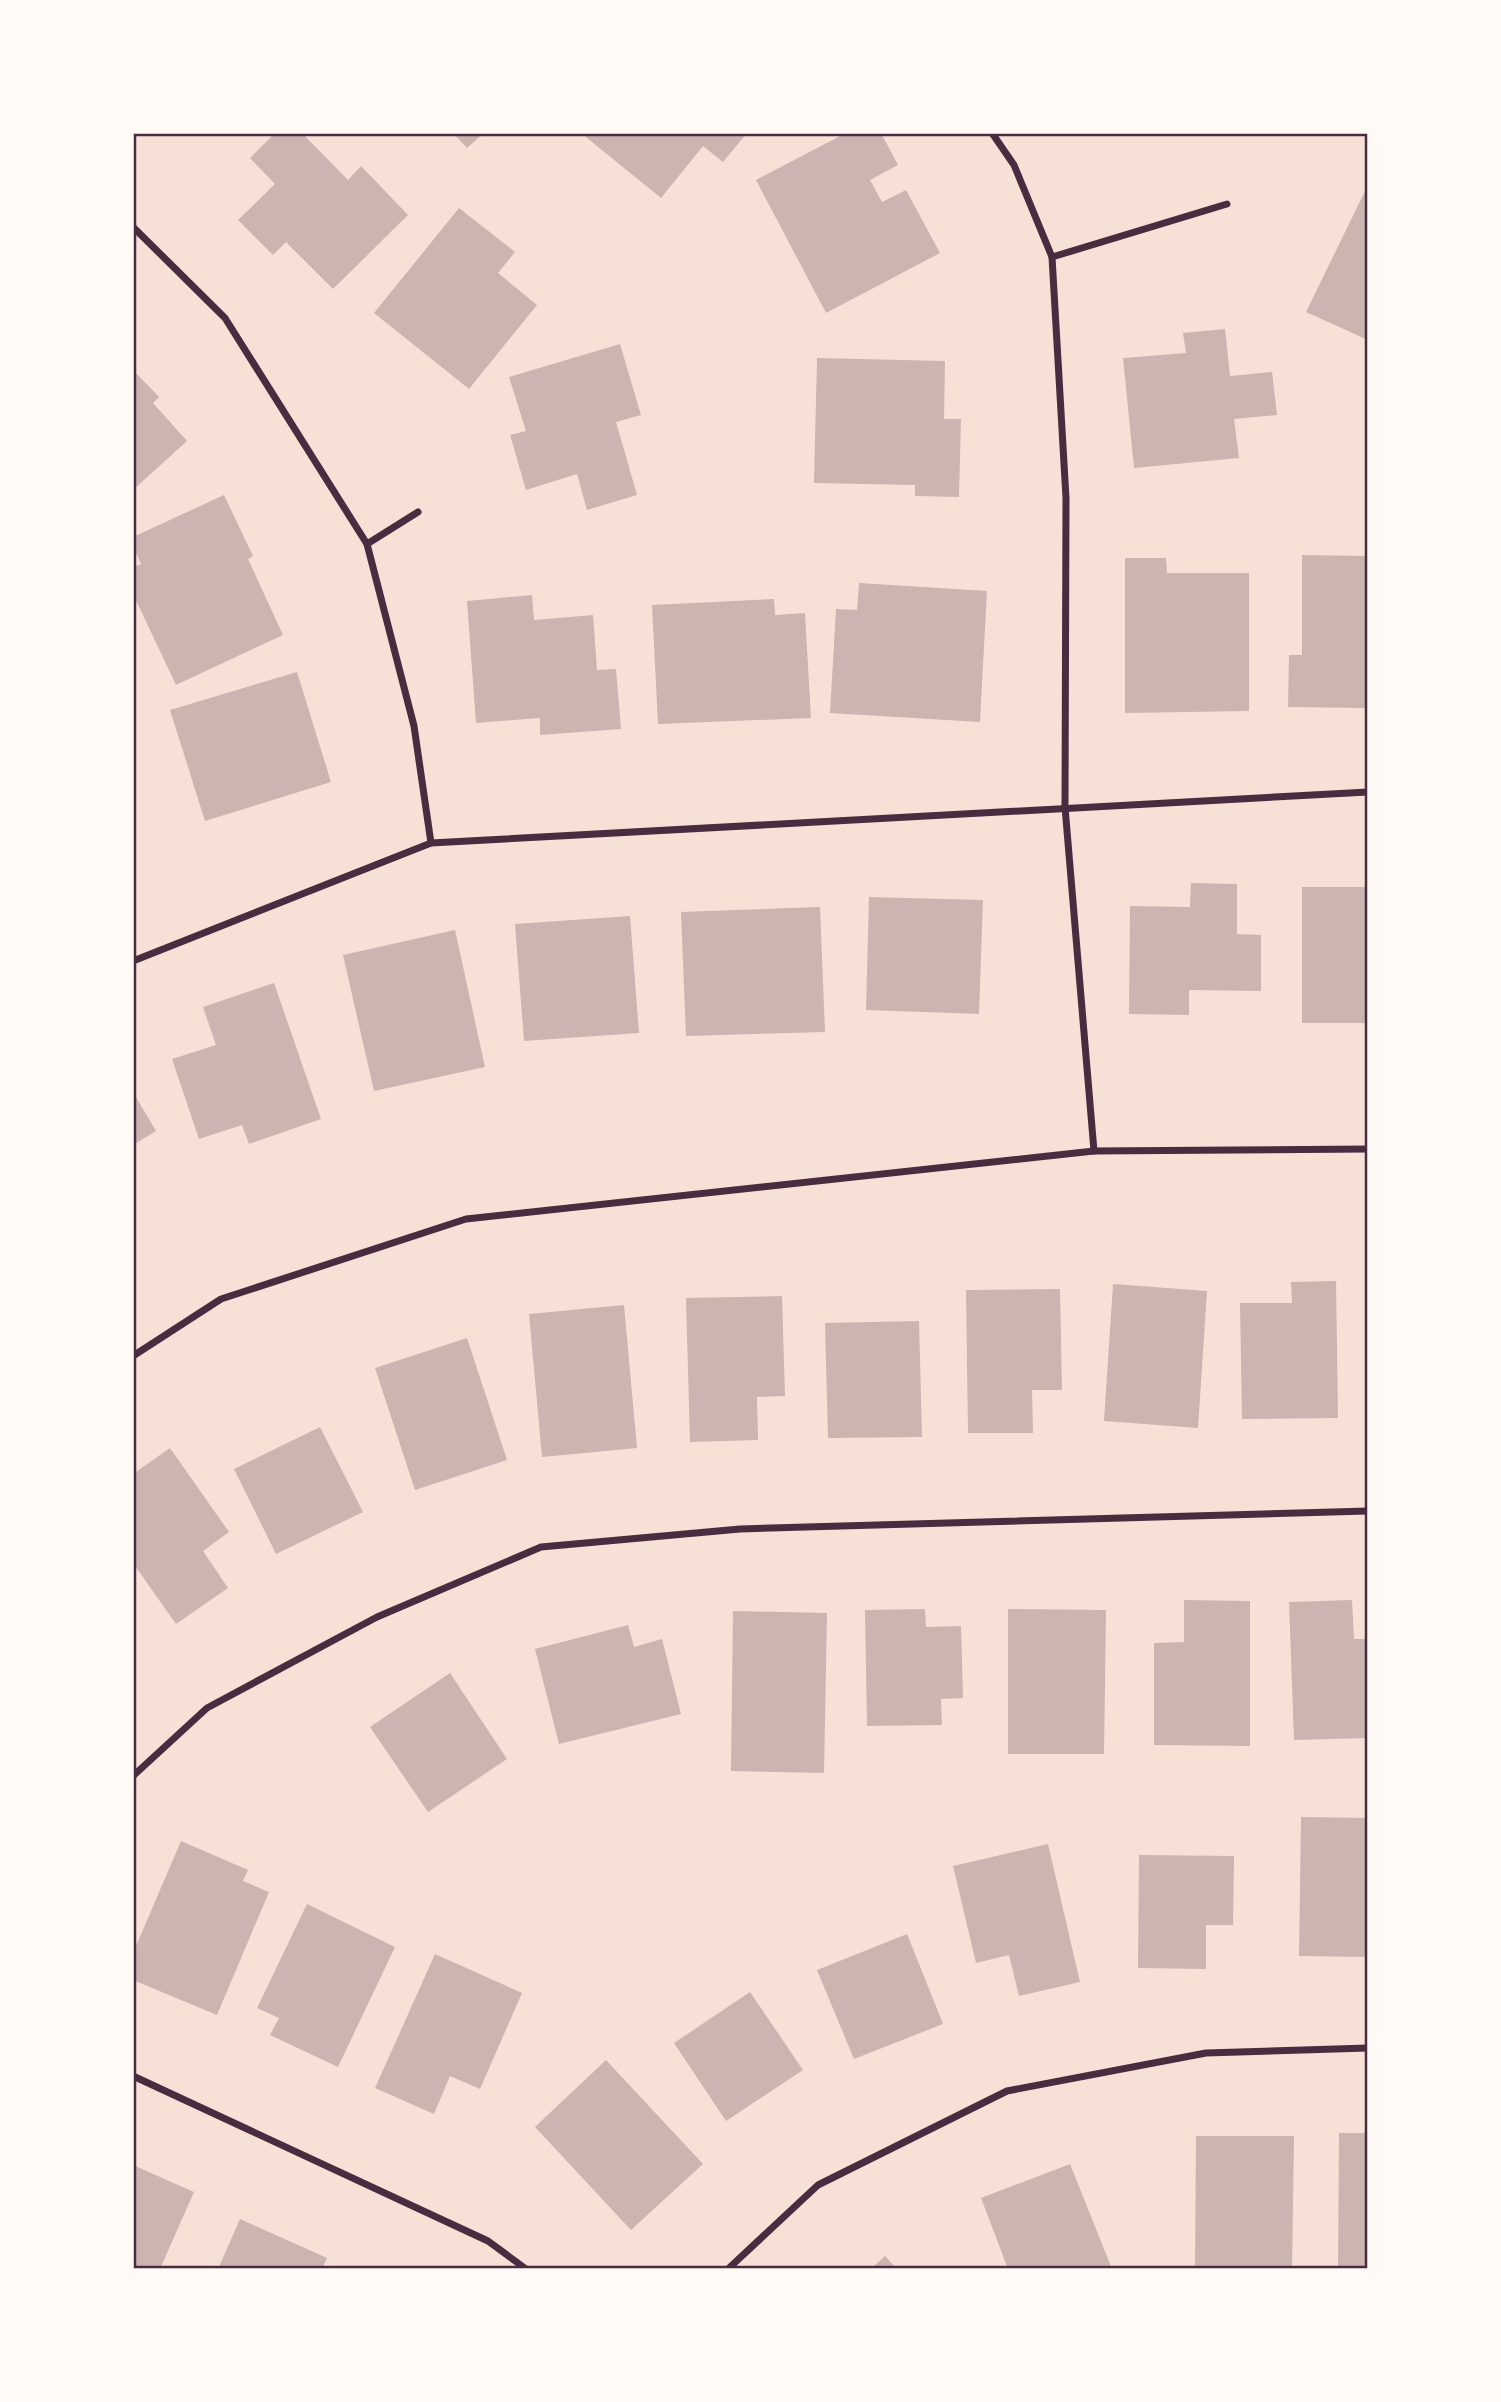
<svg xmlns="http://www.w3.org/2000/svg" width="1501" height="2402" font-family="Commissioner,sans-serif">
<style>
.building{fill:#ccb4b1}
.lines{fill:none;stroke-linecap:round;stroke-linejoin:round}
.minor{stroke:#4a2c40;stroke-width:7}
.neatline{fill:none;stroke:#4a2c40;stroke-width:2.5}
</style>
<rect width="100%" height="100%" fill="#f7e1d7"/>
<g class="building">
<path d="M275 133H302L348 180 361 166 408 215 333 289 286 242 273 255 238 220 275 184 250 158Z"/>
<path d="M453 133H484L467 148Z"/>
<path d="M581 133H747L723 162 703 146 661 198Z"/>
<path d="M846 133H881L898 165 870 180 882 202 906 190 940 253 826 313 756 180Z"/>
<path d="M1368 185V340L1306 312Z"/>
<path d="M459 208 515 252 498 273 537 305 469 389 374 313Z"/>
<path d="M1225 329 1230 376 1272 372 1277 415 1234 419 1239 458 1134 468 1123 358 1186 353 1183 333Z"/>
<path d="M620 344 641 415 616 422 637 495 587 510 577 474 526 490 510 435 526 431 509 377Z"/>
<path d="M817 358 945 361 944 419H961L959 497 915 496V485L814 483Z"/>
<path d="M133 370 159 397 153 403 187 441 133 490Z"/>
<path d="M224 495 253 556 248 559 283 635 176 685 133 594V567L141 564 133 546V537Z"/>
<path d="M1302 555 1368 556 1365 708 1288 707 1289 655H1302Z"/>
<path d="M1125 558H1166L1167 573H1249V711L1125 713Z"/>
<path d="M859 583 987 591 980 722 830 713 836 609 857 610Z"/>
<path d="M532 595 534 620 593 615 597 670 616 669 621 729 540 735V718L476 723 467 601Z"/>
<path d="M774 599 775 615 805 613 811 718 658 724 652 605Z"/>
<path d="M297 672 331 782 205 821 170 710Z"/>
<path d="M1191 883 1237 884V934L1261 935V991L1189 990V1015L1129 1014 1130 906 1190 907Z"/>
<rect x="1302" y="887" width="66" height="136"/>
<path d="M869 897 983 900 979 1014 866 1010Z"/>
<path d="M820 907 825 1032 686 1036 681 912Z"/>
<path d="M630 916 639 1033 524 1041 515 924Z"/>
<path d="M455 930 485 1067 374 1091 343 955Z"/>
<path d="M274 983 321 1119 249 1144 242 1125 199 1139 172 1059 216 1045 203 1007Z"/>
<path d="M133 1092 156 1131 133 1145Z"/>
<path d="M1336 1281 1338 1418 1242 1419 1240 1303H1292L1291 1282Z"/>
<path d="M1113 1284 1207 1291 1198 1428 1104 1421Z"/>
<path d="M1060 1289 1062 1390H1032L1033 1433H968L966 1290Z"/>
<path d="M782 1296 785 1396 757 1397 758 1440 690 1442 686 1298Z"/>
<path d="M624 1305 637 1448 542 1457 529 1314Z"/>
<path d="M919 1321 922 1437 828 1438 825 1323Z"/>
<path d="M467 1338 507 1460 415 1490 375 1368Z"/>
<path d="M320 1427 363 1512 276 1554 234 1469Z"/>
<path d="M170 1448 229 1532 203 1551 228 1588 176 1624 133 1563V1474Z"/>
<path d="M1184 1600 1250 1601V1746L1154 1745V1643L1184 1642Z"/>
<path d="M1352 1600 1354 1639H1368V1738L1294 1740 1289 1602Z"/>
<path d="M925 1609 926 1627 961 1626 963 1698 941 1699 942 1725 867 1726 865 1610Z"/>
<path d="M1008 1609 1106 1610 1104 1754H1008Z"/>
<path d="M733 1611 827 1613 824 1773 731 1771Z"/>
<path d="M628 1625 634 1647 662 1639 681 1714 559 1744 535 1649Z"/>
<path d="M450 1673 507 1759 428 1812 370 1727Z"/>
<path d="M1301 1817 1368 1818V1957L1299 1956Z"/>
<path d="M181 1841 248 1870 243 1881 269 1892 217 2015 133 1980V1953Z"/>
<path d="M1048 1844 1080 1982 1019 1996 1009 1955 976 1963 953 1866Z"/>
<path d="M1139 1855 1234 1856 1233 1925H1206V1969L1138 1968Z"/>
<path d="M307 1904 395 1947 338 2067 270 2035 279 2018 257 2008Z"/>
<path d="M907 1934 943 2024 854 2059 817 1970Z"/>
<path d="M435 1954 522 1993 480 2089 450 2076 434 2114 375 2088Z"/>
<path d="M750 1992 803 2070 726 2121 674 2043Z"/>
<path d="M606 2060 703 2164 631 2230 535 2127Z"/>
<path d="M1339 2133H1368V2269H1338Z"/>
<path d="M1196 2136H1294L1292 2269H1195Z"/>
<path d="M1070 2164 1112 2269H1008L981 2198Z"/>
<path d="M133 2165 194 2192 160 2269H133Z"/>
<path d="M240 2219 327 2258 322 2269H218Z"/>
<path d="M885 2256 897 2269H871Z"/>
</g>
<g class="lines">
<g class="minor">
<path d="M992 133 1014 165 1052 257 1066 498 1065 807 1094 1151"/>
<path d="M133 227 225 318 367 544 414 726 431 843"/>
<path d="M1052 257 1227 204"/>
<path d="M367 544 418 512"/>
<path d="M133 961 431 843 1368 792"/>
<path d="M133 1356 221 1299 466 1219 1094 1151 1368 1149"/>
<path d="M133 1776 207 1708 377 1617 541 1547 740 1529 1368 1511"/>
<path d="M133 2076 488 2241 526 2269"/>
<path d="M728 2269 818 2185 1007 2091 1206 2053 1368 2048"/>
</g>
</g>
<rect width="1501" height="2402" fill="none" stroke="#fffaf5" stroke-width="270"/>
<rect x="135" y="135" width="1231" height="2132" class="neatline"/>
</svg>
